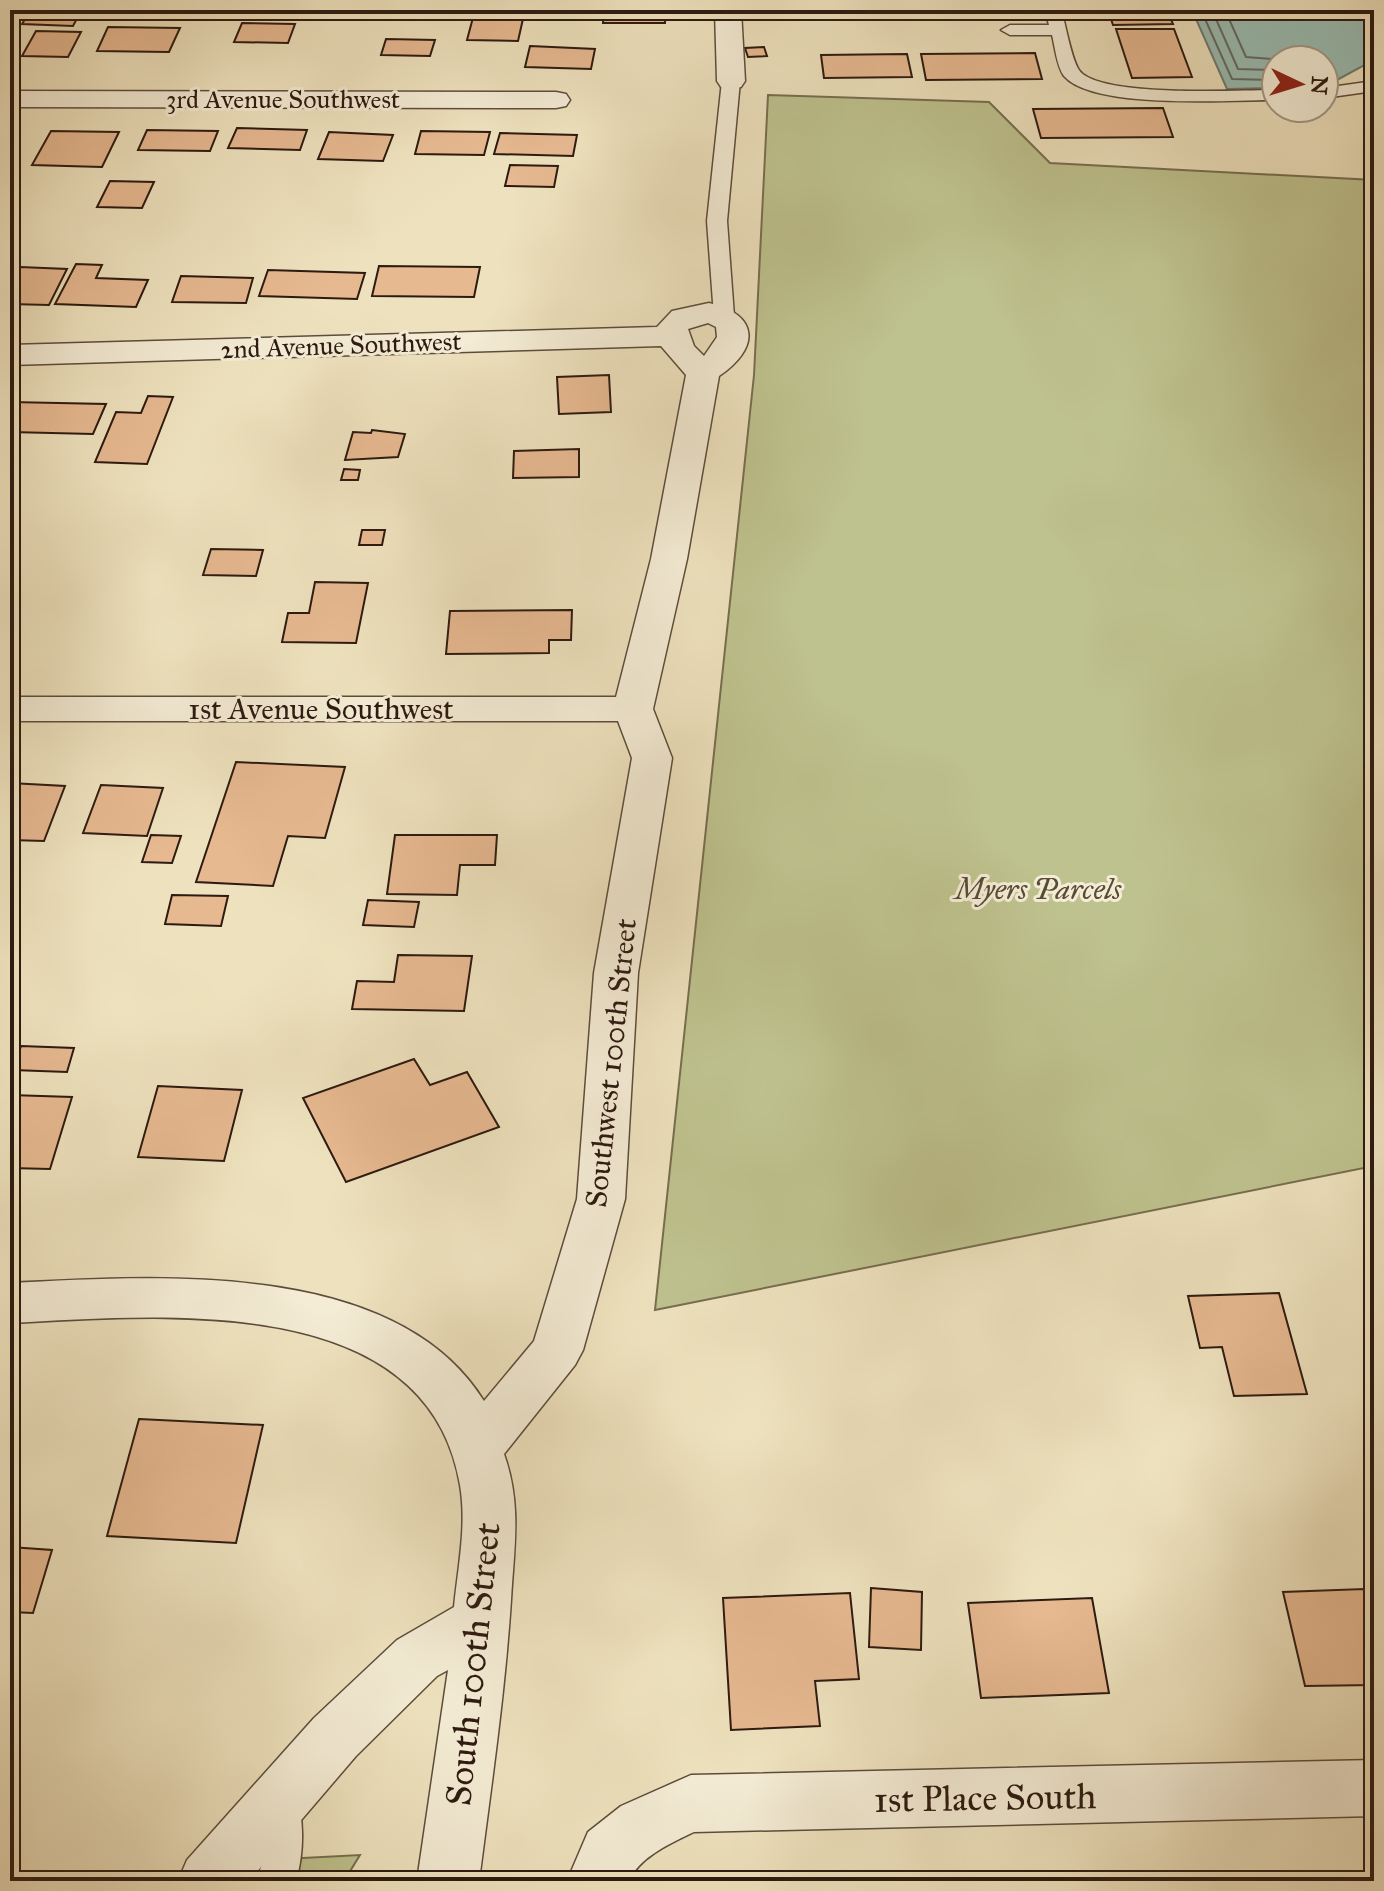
<svg xmlns="http://www.w3.org/2000/svg" width="1384" height="1891" font-family="'IM FELL Great Primer',serif">
<style>
.green{fill:#bec28e;stroke:#766e50;stroke-width:2}
.water{fill:#99bdb3;stroke:#6e7c72;stroke-width:2}
.lines{fill:none;stroke-linecap:round;stroke-linejoin:round}
.shore{stroke:#636c62;stroke-width:2}
.building{fill:#e7b991;stroke:#2d1a11;stroke-width:2}
.service-casing{stroke:#5d4c3c;stroke-width:3}
.minor-casing{stroke:#5d4c3c;stroke-width:3}
.service{fill:#f4ecd5;fill-rule:evenodd}
.minor{fill:#f4ecd5;fill-rule:evenodd}
.labels{text-anchor:middle;stroke-width:6;stroke-linejoin:round;paint-order:stroke}
.far-street-label{font-size:26px;fill:#2d1a11;stroke:#f4ecd5}
.street-label{font-size:30px;fill:#2d1a11;stroke:#f4ecd5}
.park-label{font-size:30px;font-style:italic;fill:#584c36;stroke:#f4ecd5}
.near-street-label{font-size:36px;fill:#2d1a11;stroke:#f4ecd5}
</style>
<rect width="100%" height="100%" fill="#eee2be"/>
<filter id="stains"><feTurbulence type="fractalNoise" baseFrequency=".0025" numOctaves="4"/><feColorMatrix values="0 0 0 0 .2 0 0 0 0 .09 0 0 0 0 .02 0 0 0 .5 -.17"/></filter>
<radialGradient id="worn" r=".72"><stop offset=".6" stop-color="#630" stop-opacity="0"/><stop offset="1" stop-color="#630" stop-opacity=".3"/></radialGradient>
<g class="green">
<path d="M768 95 989 102 1050 163 1374 180V1166L655 1310 754 375Z"/>
<path d="M360 1855 344 1881H251L264 1860Z"/>
</g>
<path class="water" d="M1192 10H1374V60L1324 87V60H1276V88L1227 89Z"/>
<g class="lines">
<g class="shore">
<path d="M1201 10 1232 79 1276 80"/>
<path d="M1212 10 1238 69 1276 70"/>
<path d="M1225 10 1246 57 1285 60"/>
</g>
</g>
<g class="building">
<path d="M31 10H35L81 11 73 26 22 24Z"/>
<path d="M109 10H136L133 16H105Z"/>
<path d="M193 10H230L227 15 190 14Z"/>
<path d="M475 10H525L518 41 467 40Z"/>
<path d="M604 10H666L665 23H603Z"/>
<rect x="778" y="10" width="61" height="5"/>
<path d="M1108 10H1167L1173 24 1113 25Z"/>
<path d="M242 23 295 24 288 43 234 42Z"/>
<path d="M108 27 180 28 169 52 97 51Z"/>
<path d="M1116 29H1174L1192 77 1132 78Z"/>
<path d="M36 31 81 32 68 57 22 56Z"/>
<path d="M386 39 435 40 430 56 381 55Z"/>
<path d="M530 46 595 49 591 69 525 67Z"/>
<path d="M764 47 767 56 748 57 745 48Z"/>
<path d="M1035 53 1042 79 926 80 921 54Z"/>
<path d="M907 54 912 77 824 78 821 55Z"/>
<path d="M1163 108 1173 137 1041 138 1033 109Z"/>
<path d="M237 128 307 130 300 150 228 148Z"/>
<path d="M147 130 218 131 210 151 138 150Z"/>
<path d="M51 131 119 132 102 167 32 165Z"/>
<path d="M421 131 490 132 484 155 415 154Z"/>
<path d="M329 132 393 135 383 161 318 159Z"/>
<path d="M500 133 577 135 573 156 494 154Z"/>
<path d="M510 165 558 166 554 187 505 186Z"/>
<path d="M110 181 154 182 142 208 97 207Z"/>
<path d="M76 264 102 265 96 278 148 280 136 307 55 304Z"/>
<path d="M379 266 480 267 474 297 372 296Z"/>
<path d="M20 267 67 269 49 305 10 304V279H13Z"/>
<path d="M268 270 365 273 357 299 259 296Z"/>
<path d="M181 276 253 278 246 303 172 302Z"/>
<path d="M609 375 611 412 559 414 557 377Z"/>
<path d="M148 396 173 397 147 464 95 462 116 412 141 413Z"/>
<path d="M10 402 106 404 93 434 10 432Z"/>
<path d="M372 430 405 434 398 457 345 460 353 432 371 433Z"/>
<path d="M579 449V477L513 478 514 451Z"/>
<path d="M344 469 360 470 358 480H341Z"/>
<path d="M362 530H385L382 545H359Z"/>
<path d="M211 549 263 550 256 576 203 575Z"/>
<path d="M315 582 368 583 356 643 282 642 288 613H309Z"/>
<path d="M572 610 571 640H549V653L446 654 450 611Z"/>
<path d="M236 762 345 767 325 838 288 836 273 886 196 882Z"/>
<path d="M10 783 65 786 44 841 10 840Z"/>
<path d="M101 785 163 788 147 836 83 833Z"/>
<path d="M151 835 181 836 172 863 142 862Z"/>
<path d="M395 835H497L495 865H460L457 895 387 894Z"/>
<path d="M172 895 228 896 221 926 165 924Z"/>
<path d="M368 900 419 902 414 927 363 925Z"/>
<path d="M398 955 472 956 464 1011 352 1009 357 981 394 982Z"/>
<path d="M21 1046 74 1048 67 1072 13 1070Z"/>
<path d="M414 1059 430 1085 467 1072 499 1127 346 1182 303 1098Z"/>
<path d="M158 1086 242 1090 224 1161 138 1157Z"/>
<path d="M10 1095 72 1097 50 1169 10 1168Z"/>
<path d="M1279 1293 1307 1394 1234 1396 1222 1347 1200 1348 1188 1296Z"/>
<path d="M139 1419 263 1425 236 1543 107 1536Z"/>
<path d="M10 1547 52 1550 33 1613 10 1612Z"/>
<path d="M871 1588 922 1592 921 1650 869 1647Z"/>
<path d="M1364 1589 1368 1604H1374V1685L1305 1686 1283 1592Z"/>
<path d="M850 1593 859 1679 815 1681 820 1726 731 1730 723 1598Z"/>
<path d="M1092 1598 1109 1693 981 1698 968 1603Z"/>
</g>
<g class="lines">
<defs>
<g id="service">
<path d="M1045 10H1061C1066 25 1071 58 1079 70 1098 98 1241 90 1276 90V100C1232 100 1093 110 1064 76 1057 67 1055 47 1052 35H1010L1001 30 1010 25H1049Z"/>
<path d="M731 76 740 81 727 221 734 316 724 322 714 316 707 221 722 81Z"/>
<path d="M1374 81V91L1324 98V88Z"/>
<path d="M280 1785 294 1790C305 1817 304 1853 296 1881H256L264 1859 261 1803 266 1790Z"/>
</g>
<g id="minor">
<path d="M715 10H741L745 81 741 87 731 89 721 87 717 81Z"/>
<path d="M10 91 556 92 566 94 570 100 566 106 556 108 10 107Z"/>
<path d="M709 303C761 315 759 349 719 376L687 559 653 709 672 758 638 973 625 1199 583 1350 575 1365 504 1454C522 1505 514 1547 511 1600 505 1694 491 1787 479 1881H417L448 1670 437 1676 356 1756 249 1881H178L187 1860 314 1718 397 1640 454 1607C458 1567 467 1525 460 1485 427 1288 157 1316 10 1323V1283C156 1276 395 1258 484 1401L534 1341 577 1199 594 973 632 758 618 721H10V697H616L651 559 686 375 661 346 10 365V345L657 327 672 311ZM708 323 716 327 717 337 704 356 694 346 688 329Z"/>
<path d="M1374 1760V1816L694 1832C671 1843 639 1857 629 1881H567L588 1832 621 1806 691 1775Z"/>
</g>
</defs>
<use href="#service" class="service-casing"/>
<use href="#minor" class="minor-casing"/>
<use href="#service" class="service"/>
<use href="#minor" class="minor"/>
</g>
<g class="labels">
<g class="far-street-label">
<text x="283" y="108">3rd Avenue Southwest</text>
<text transform="translate(341 345) rotate(-2)" y="9">2nd Avenue Southwest</text>
</g>
<g class="street-label">
<text x="321" y="719">1st Avenue Southwest</text>
<text transform="translate(611 1063) rotate(-84)" y="10">Southwest 100th Street</text>
</g>
<g class="park-label">
<text x="1038" y="899">Myers Parcels</text>
</g>
<g class="near-street-label">
<text transform="translate(472 1664) rotate(-84)" y="13">South 100th Street</text>
<text transform="translate(985 1797) rotate(-1)" y="13">1st Place South</text>
</g>
</g>
<rect width="1384" height="1891" fill="none" stroke="#eee2be" stroke-width="40"/>
<rect x="12" y="12" width="1360" height="1867" fill="none" stroke="#2d1a11" stroke-width="4"/>
<rect x="20" y="20" width="1344" height="1851" fill="none" stroke="#2d1a11" stroke-width="2"/>
<g transform="translate(1300 84) rotate(94)"><circle r="38" fill="#f4ecd5" stroke="#a49887" stroke-width="2"/>
<path d="M0-6L14 30L0 20L-14 30Z" fill="#8f2418"/>
<text y="-12" font-size="22" font-weight="bold" text-anchor="middle" fill="#2d1a11">N</text>
</g>
<rect width="100%" height="100%" filter="url(#stains)"/>
<rect width="100%" height="100%" fill="url(#worn)"/>
</svg>
